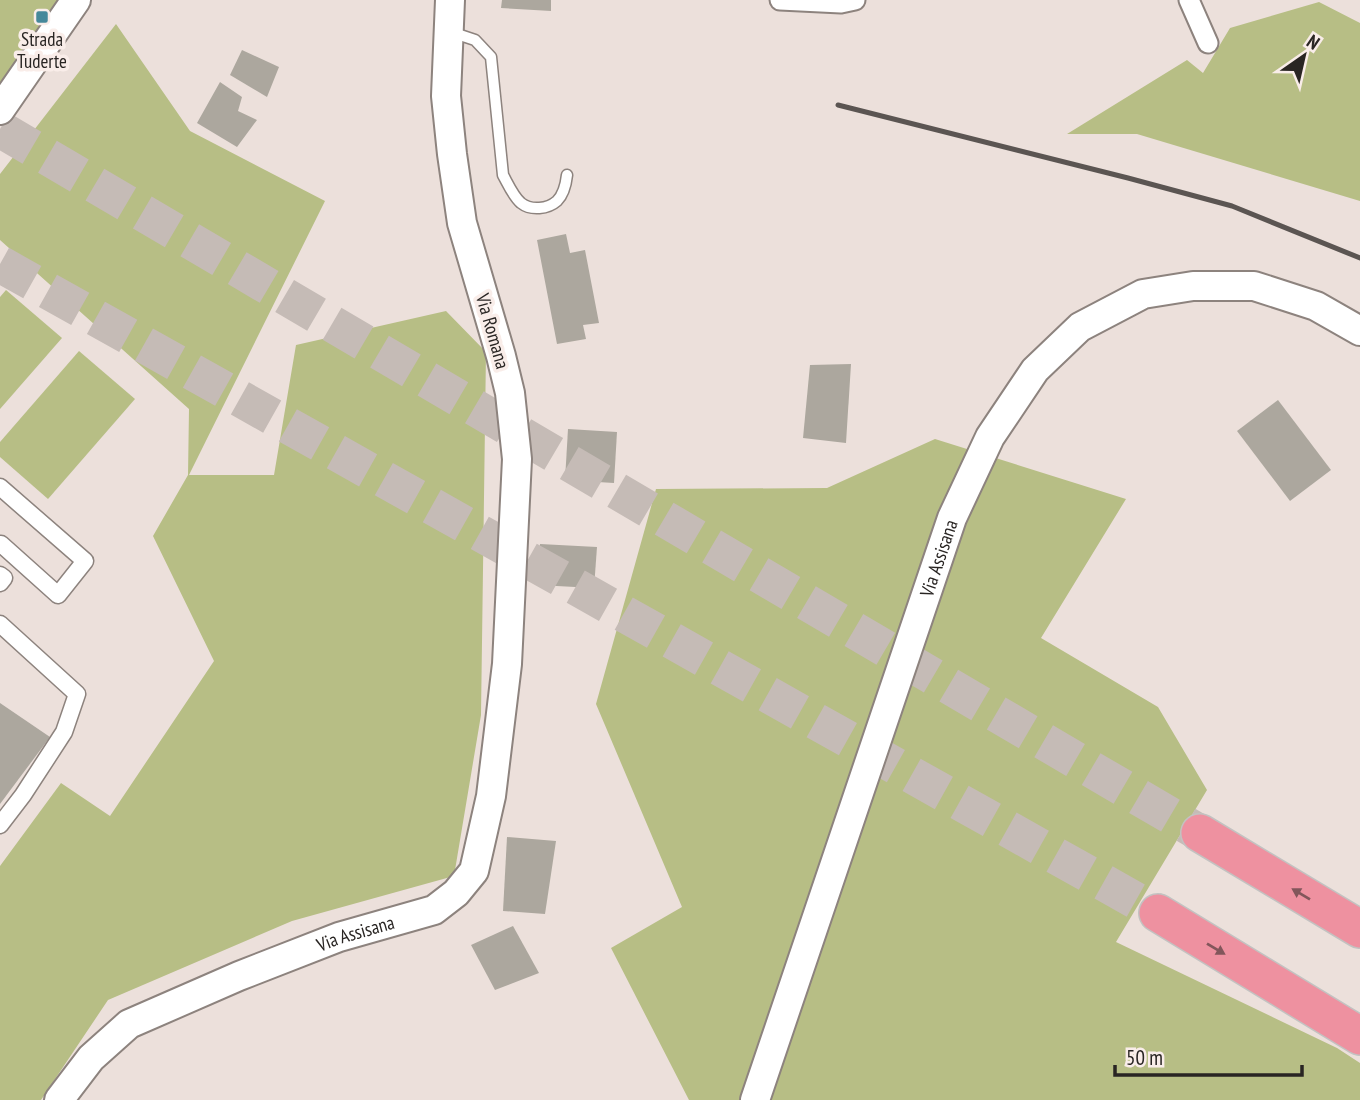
<svg xmlns="http://www.w3.org/2000/svg" width="1360" height="1100" font-family="'PT Sans Narrow',sans-serif">
<style>
.green{fill:#b7be85}
.building{fill:#aca79e}
.lines{fill:none;stroke-linecap:round;stroke-linejoin:round}
.motorway-tunnel{stroke:#c5bbb6;stroke-width:37;stroke-dasharray:37 18;stroke-linecap:butt}
.service-casing{stroke:#8d837e;stroke-width:13}
.pedestrian-casing{stroke:#8d837e;stroke-width:19}
.minor-casing{stroke:#8d837e;stroke-width:23}
.secondary-casing{stroke:#8d837e;stroke-width:32}
.motorway-casing{stroke:#c3c2c1;stroke-width:40}
.service{stroke:#fff;stroke-width:10}
.pedestrian{stroke:#fff;stroke-width:16}
.minor{stroke:#fff;stroke-width:19}
.secondary{stroke:#fff;stroke-width:28}
.motorway{stroke:#ee91a0;stroke-width:37}
.rail{stroke:#5b5552;stroke-width:5}
.oneway{fill:#82565b}
.poi-dot{fill:#46889a;stroke:#f9ede9;stroke-width:2.5}
.labels{text-anchor:middle;stroke-width:7;stroke-linejoin:round;paint-order:stroke}
.poi-label{font-size:19px;fill:#292523;stroke:#f9ede9}
.street-label{font-size:19px;fill:#292523;stroke:#f9ede9}
</style>
<rect width="100%" height="100%" fill="#ece0db"/>
<g class="green">
<path d="M0 0H77L0 111Z"/>
<path d="M1319 2 1360 23V201L1137 134H1067L1187 60 1203 73 1230 28Z"/>
<path d="M116 24 190 131 325 201 189 475H274L296 345 446 311 486 352 481 715 454 876 292 921 108 1000 41 1100H0V866L61 783 110 816 214 661 153 536 188 475 189 409 0 240V174Z"/>
<path d="M6 290 62 338 0 409V297Z"/>
<path d="M79 351 135 399 48 499 0 457V442Z"/>
<path d="M935 439 1126 499 1041 638 1158 707 1207 790 1116 942 1337 1048 1360 1063V1100H689L611 948 682 907 596 704 656 489 827 488Z"/>
</g>
<g class="building">
<path d="M502 0H551V11L501 8Z"/>
<path d="M242 50 279 67 267 97 230 75Z"/>
<path d="M220 82 242 97 238 111 257 120 237 147 197 123Z"/>
<path d="M566 234 570 253 585 250 599 323 583 325 586 339 557 344 537 240Z"/>
<path d="M851 364 846 443 803 438 810 365Z"/>
<path d="M1278 400 1331 470 1290 501 1237 431Z"/>
<path d="M568 429 617 432 614 483 565 480Z"/>
<path d="M540 544 597 547 594 588 538 585Z"/>
<path d="M0 703 50 737 0 804Z"/>
<path d="M507 837 556 841 545 914 503 911Z"/>
<path d="M513 926 539 973 495 990 471 945Z"/>
</g>
<g class="lines">
<g class="motorway-tunnel">
<path d="M0 129 1200 833"/>
<path d="M0 264 1158 913"/>
</g>
<defs>
<path id="service" d="M451 32 475 40 491 57 503 175C508 184 513 196 521 203 531 211 548 209 557 201 564 194 566 184 567 175"/>
<g id="pedestrian">
<path d="M0 487 85 561 58 595 1 544 0 546"/>
<path d="M0 575 4 578 0 583"/>
<path d="M0 624 77 694 64 732 23 795 0 825"/>
</g>
<g id="minor">
<path d="M780 0 841 3 855 0"/>
<path d="M1189 0 1208 43"/>
</g>
<g id="secondary">
<path d="M0 110 76 0"/>
<path id="s1" d="M59 1100 91 1058 129 1024 239 976 339 937 434 910 456 893 474 871 491 796 507 664 517 459 510 393 501 356 462 223 452 154 446 96 450 0"/>
<path id="s2" d="M755 1100 952 518 990 437 1035 370 1080 327 1143 294 1193 286H1254L1316 306 1360 331"/>
</g>
<g id="motorway">
<path d="M1200 833 1360 929"/>
<path d="M1158 913 1360 1036"/>
</g>
</defs>
<use href="#service" class="service-casing"/>
<use href="#pedestrian" class="pedestrian-casing"/>
<use href="#minor" class="minor-casing"/>
<use href="#secondary" class="secondary-casing"/>
<use href="#motorway" class="motorway-casing"/>
<use href="#service" class="service"/>
<use href="#pedestrian" class="pedestrian"/>
<use href="#minor" class="minor"/>
<use href="#secondary" class="secondary"/>
<use href="#motorway" class="motorway"/>
<path class="rail" d="M838 105 1128 178 1232 206 1360 258"/>
</g>
<defs><path id="oneway-solid" d="M-6-.8H1V-3.2L6.5 0L1 3.2V.8H-6Z" transform="scale(1.75)"/></defs>
<g class="oneway">
<use href="#oneway-solid" transform="translate(1301 894) rotate(-149)"/>
<use href="#oneway-solid" transform="translate(1216 949) rotate(31)"/>
</g>
<rect class="poi-dot" x="35" y="10" width="14" height="14" rx="3.5"/>
<g class="labels">
<g class="poi-label">
<text x="42" y="46">Strada<tspan x="42" dy="22">Tuderte</tspan></text>
</g>
<g class="street-label">
<text transform="translate(493 331) rotate(74)" y="7">Via Romana</text>
<text dy="7" stroke="none"><textPath href="#s2" startOffset="572">Via Assisana</textPath></text>
<text dy="7" stroke="none"><textPath href="#s1" startOffset="348">Via Assisana</textPath></text>
</g>
</g>
<g transform="translate(1304 56) rotate(34)" stroke="#f9ede9" stroke-width="5" paint-order="stroke">
<path d="M0-5L12 26L0 18L-12 26Z" fill="#292523"/>
<text y="-10" font-size="19" font-weight="bold" text-anchor="middle" fill="#292523">N</text>
</g>
<path d="M1115 1065v10h187v-10" fill="none" stroke="#292523" stroke-width="3.5"/>
<text x="1126" y="1065" font-size="21" fill="#292523" stroke="#f9ede9" stroke-width="5" paint-order="stroke">50 m</text>
</svg>
